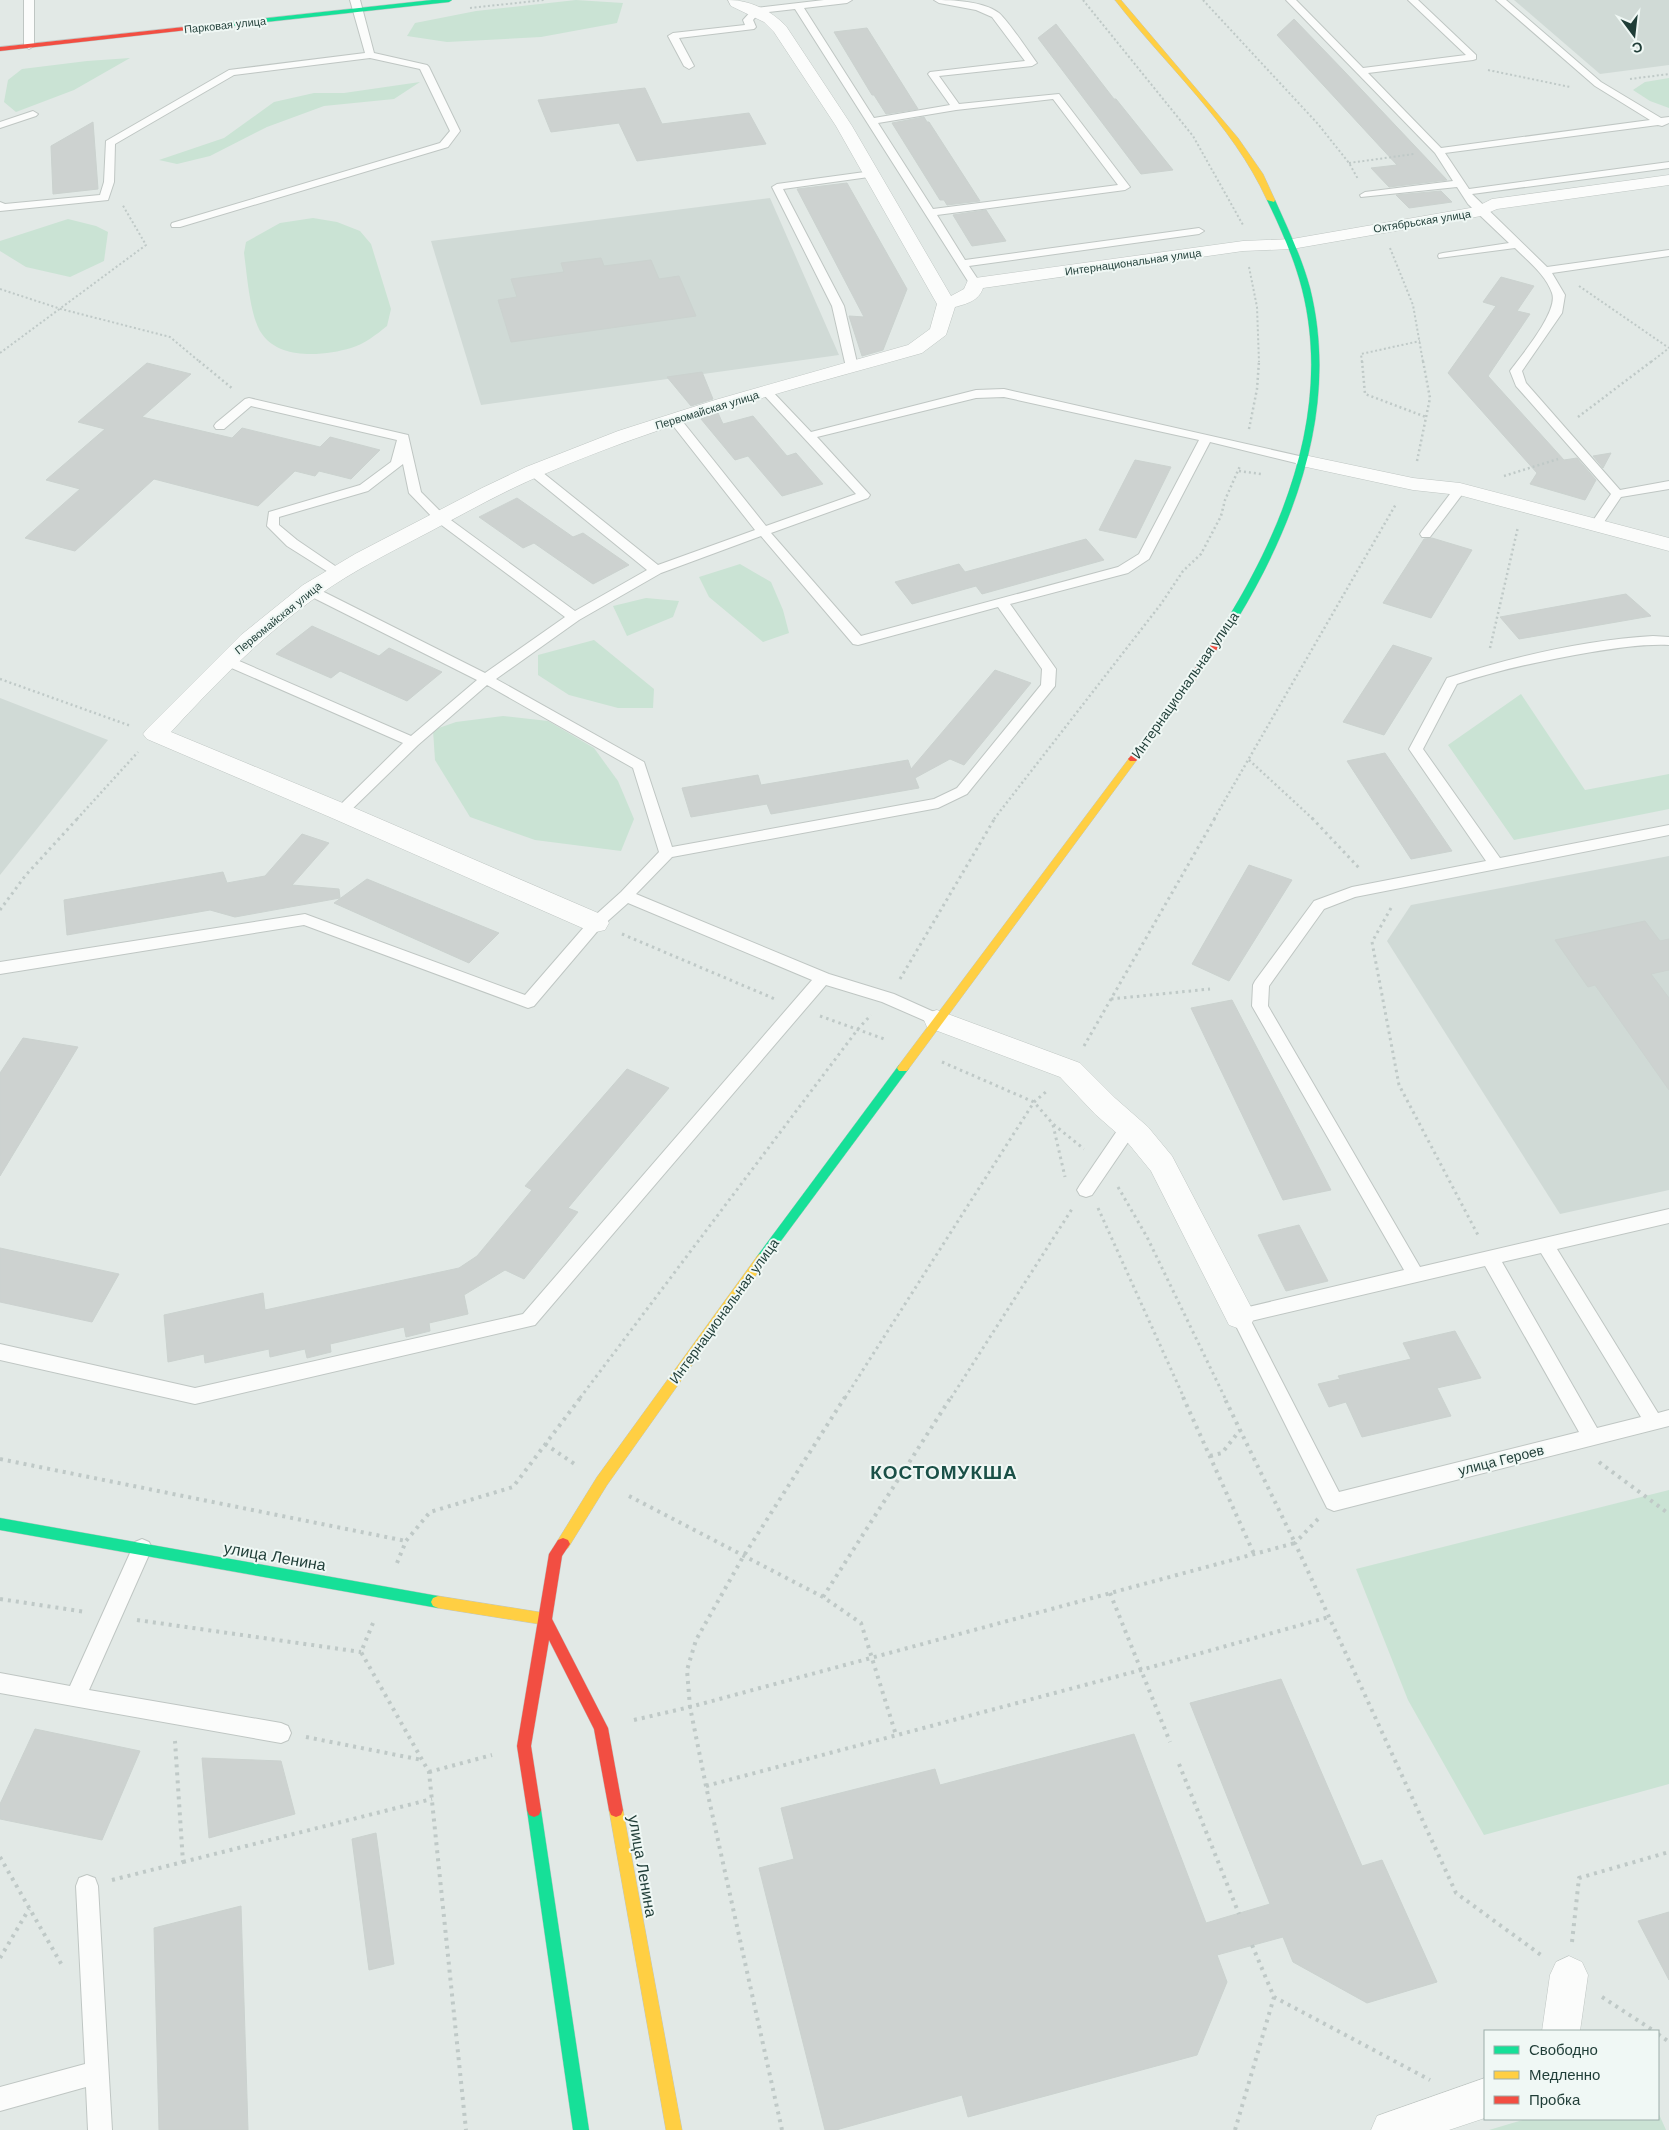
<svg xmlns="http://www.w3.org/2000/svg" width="1669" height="2130" font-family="Helvetica,sans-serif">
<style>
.built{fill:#d0dad6}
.green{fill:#cae3d4}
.building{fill:#cdd2d0;stroke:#cbd2cf}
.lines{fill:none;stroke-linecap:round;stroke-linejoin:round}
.lane-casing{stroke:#bfc6c3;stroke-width:2}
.street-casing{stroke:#bfc6c3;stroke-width:1}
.fast-casing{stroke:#bec6c4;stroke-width:1}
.slow-casing{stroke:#bec6c4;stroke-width:1}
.jam-casing{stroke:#bec6c4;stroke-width:1}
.path-far3{stroke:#bfc9c7;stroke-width:2;stroke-dasharray:2 2.5;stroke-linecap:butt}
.path-far2{stroke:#bfc9c7;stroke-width:2.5;stroke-dasharray:2 3;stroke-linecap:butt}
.path-far1{stroke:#bfc9c7;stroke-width:3;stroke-dasharray:2.5 4;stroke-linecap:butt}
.path{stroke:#bfc9c7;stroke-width:4;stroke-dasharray:3 5;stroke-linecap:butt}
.lane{fill:#fbfcfb;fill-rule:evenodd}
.street{fill:#fbfcfb;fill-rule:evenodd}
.fast{fill:#16e098;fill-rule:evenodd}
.slow{fill:#ffcf43;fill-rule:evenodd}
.jam{fill:#f24e42;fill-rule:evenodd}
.labels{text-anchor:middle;stroke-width:4;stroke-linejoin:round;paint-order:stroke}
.far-street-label{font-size:11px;fill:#1f3d37;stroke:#f0f8f5}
.street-label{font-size:14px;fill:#1f3d37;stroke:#f0f8f5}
.near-street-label{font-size:16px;fill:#1f3d37;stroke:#f0f8f5}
.district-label{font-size:19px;font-weight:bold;letter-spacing:1px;fill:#1a5047;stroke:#f0f8f5}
</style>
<rect width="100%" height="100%" fill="#e2e9e6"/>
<g class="built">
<path d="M1514 0H1669V65L1600 74Z"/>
<path d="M770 198 839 355 481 405 431 241Z"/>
<path d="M0 698 108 740 0 875Z"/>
<path d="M1669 856V1190L1560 1214 1387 941 1411 905Z"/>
</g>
<g class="green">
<path d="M576 0 623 3 617 23 541 37 447 42 407 36 415 23 476 11Z"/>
<path d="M130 58 74 90 16 112 4 102 8 80 22 69 87 61Z"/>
<path d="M1669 78V108L1650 101 1633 90 1645 82Z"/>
<path d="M420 82 394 99 324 106 267 127 210 156 177 164 159 160 224 138 274 102 314 93H344Z"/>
<path d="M313 218 337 222 360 231 371 244 391 309 387 326C376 335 364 344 351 348 324 356 280 360 262 334 250 318 247 274 244 253L246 242 280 223Z"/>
<path d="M68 219 96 226 108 232 104 261 70 277 26 267 0 251V241Z"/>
<path d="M740 564 771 582 783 610 789 633 763 642 709 597 699 577Z"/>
<path d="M646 598 679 601 673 617 627 636 613 606Z"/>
<path d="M594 640 654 689 653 708H618L569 695 538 675V655Z"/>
<path d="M1521 694 1585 790 1669 774V809L1514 840 1448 745Z"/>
<path d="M503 716 548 721 594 748 618 781 634 819 621 851 535 840 470 817 435 760 433 730 456 722Z"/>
<path d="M1669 1490V1784L1484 1835 1408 1700 1356 1569Z"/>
<path d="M1658 2112 1666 2130H1489L1526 2119H1658Z"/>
</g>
<g class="building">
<path d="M1294 19 1344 71 1447 180 1389 187 1371 168 1397 165 1277 35Z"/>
<path d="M1056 24 1114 99H1116L1173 170 1141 174 1038 38Z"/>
<path d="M867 28 918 109 886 114 874 95H872L834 32Z"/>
<path d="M645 88 662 124 749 113 766 144 637 161 619 123 551 132 538 100Z"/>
<path d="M924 117 927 122H929L980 201 947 205 944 200H940L892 123Z"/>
<path d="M93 122 98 189 53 194 51 146Z"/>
<path d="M847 183 907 289 883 350 862 356 849 316 864 317 797 189Z"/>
<path d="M1441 191 1452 202 1409 208 1396 195Z"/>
<path d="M986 210 1006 241 972 246 953 215Z"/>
<path d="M601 258 604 266 651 260 659 279 679 276 696 316 511 342 498 300 517 297 511 279 564 272 561 263Z"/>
<path d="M1501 277 1534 286 1517 311 1530 314 1488 376 1564 460 1577 458 1596 480 1585 500 1530 484 1537 473 1448 373 1496 306 1483 302Z"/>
<path d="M147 363 191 374 142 417 232 438 242 428 320 447 330 437 380 450 351 479 319 471 315 476 295 471 258 506 154 479 75 551 25 538 80 489 46 480 105 429 78 422Z"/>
<path d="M702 372 713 399 691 406 667 377Z"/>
<path d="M718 413 723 424 753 416 787 456 796 453 823 484 782 496 748 456 735 460 701 419Z"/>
<path d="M1611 453 1603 468 1593 456Z"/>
<path d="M1135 460 1171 467 1136 538 1099 530Z"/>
<path d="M517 498 573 537 583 533 629 565 593 584 534 543 523 548 479 517Z"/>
<path d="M1432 538 1472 550 1431 618 1383 603 1424 539Z"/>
<path d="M1086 539 1104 560 982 594 976 586 912 604 895 582 959 564 965 572Z"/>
<path d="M1626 594 1651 616 1519 639 1500 617Z"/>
<path d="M312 626 379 656 389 648 442 672 407 701 340 671 331 678 276 654Z"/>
<path d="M1393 645 1432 658 1384 735 1343 722Z"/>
<path d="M995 670 1031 683 964 765 950 759 915 778 919 788 771 814 767 804 691 817 682 788 758 775 761 785 908 760 911 769Z"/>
<path d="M1385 753 1452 851 1411 859 1347 761Z"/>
<path d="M302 834 329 843 292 885 339 889 340 898 235 917 210 910 67 935 64 900 223 872 227 883 265 876Z"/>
<path d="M1249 865 1292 880 1229 981 1192 964Z"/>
<path d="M367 879 499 933 469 963 334 903Z"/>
<path d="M1645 921 1660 941 1669 939V970L1651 974 1669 998V1090L1595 985 1588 987 1555 940Z"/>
<path d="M1232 1000 1331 1190 1283 1200 1191 1008Z"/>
<path d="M23 1038 78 1047 0 1176V1073Z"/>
<path d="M627 1069 669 1088 568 1208 578 1212 524 1279 505 1270 464 1295 468 1314 429 1323 430 1331 406 1337 404 1327 330 1344 331 1352 307 1358 305 1349 270 1357 269 1349 205 1363 204 1354 168 1362 164 1315 263 1293 265 1310 459 1268 477 1256 532 1190 525 1186Z"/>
<path d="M1299 1225 1328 1281 1286 1291 1258 1235Z"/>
<path d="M0 1248 119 1274 92 1322 0 1302Z"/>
<path d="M1455 1331 1481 1378 1437 1388 1451 1416 1362 1437 1346 1402 1329 1407 1318 1384 1340 1379 1338 1376 1411 1359 1403 1343Z"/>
<path d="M1281 1679 1362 1866 1382 1860 1437 1982 1367 2003 1293 1962 1283 1937 1217 1955 1227 1982 1197 2055 968 2117 962 2095 836 2130H825L759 1868 794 1859 781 1808 935 1769 940 1785 1134 1734 1206 1923 1270 1904 1190 1703Z"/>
<path d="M35 1729 140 1751 102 1840 0 1819V1804Z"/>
<path d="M202 1758 281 1761 295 1814 209 1838Z"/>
<path d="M376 1833 394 1964 369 1970 352 1839Z"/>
<path d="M241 1906 248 2130H159L154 1928Z"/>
<path d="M1669 1912V1980L1638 1921Z"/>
</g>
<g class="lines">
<defs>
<g id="lane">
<path d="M24 0H34V46L29 49 24 46Z"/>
<path d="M350 0H360L374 53 427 65 429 67 460 131 448 147 180 227H172L171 225 172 223 440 143 450 131 420 69 370 58 234 75 115 144 114 182 108 200 0 211V202L5 204 100 195 104 182 106 141 229 70 365 53Z"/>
<path d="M824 0H852L847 3 804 8 874 118 950 105 928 74 930 72 1025 61 992 17 976 10 939 3 934 0C953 0 983 1 999 13 1009 22 1028 51 1037 63L1032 66 939 76 959 104 1059 94 1130 187 1125 190 937 215 965 260 1199 228 1204 231 1199 234 969 266 981 284 975 287 971 286 795 9 759 13 753 20 756 27 754 29 679 38 694 66 689 69 684 66 668 36 673 33 745 25 743 20 753 9 756 8ZM1053 99 1118 185 933 209 878 123 956 110Z"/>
<path d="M1286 0H1296L1363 68 1466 55 1408 0H1418L1476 55V59L1473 60 1368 73 1441 148 1650 120 1595 86 1496 0H1506L1601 82 1661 118 1669 117V123L1662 126 1658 125 1445 153 1469 189 1669 162V168L1472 194 1547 267 1669 250V256L1552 273 1565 295 1562 313 1522 371 1526 383 1620 490 1669 481V489L1621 497 1600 528H1592L1590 525 1611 494 1516 386 1510 371C1521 356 1559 311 1552 293 1546 275 1529 262 1515 248L1439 258 1438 256 1439 254 1443 253 1509 243 1468 204 1457 187 1361 197 1360 195 1365 192 1453 181 1435 153Z"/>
<path d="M33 111 38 114 36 116 0 128V122Z"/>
<path d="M872 171 876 172 877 174 876 176 783 189 844 306 858 367 852 370 846 367 832 306 772 187 777 184Z"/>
<path d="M767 388 771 390 811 432 976 390 1004 389 1308 458 1310 461 1304 465 1210 442 1149 559 1128 573 1010 604 1056 669 1055 686 967 794 938 808 672 857 636 894 829 974 894 994 943 1016 945 1020 943 1024 937 1026 882 1002 826 985 535 1325 195 1404 0 1360V1344L195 1388 523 1314 812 980 628 903 601 927 534 1006 528 1008 304 925 0 974V962L305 914 525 995 591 919 621 892 659 852 633 768 487 685 418 745 346 815H336L334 812 336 809 403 743 220 663 218 660 220 657H230L411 736 477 680 304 593 302 590 304 587H314L485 673 565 617 436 521 409 493 403 464 368 491 279 517V525L297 540 344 572 338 576 333 575 287 546 267 526 269 512 360 485 391 462 397 440 251 406 224 429H216L214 426 216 423 245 399 249 398 408 435 421 492 444 515 575 611 647 570 529 474 527 471 529 468H537L658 565 755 530 671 423 669 420 671 417H679L766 526 856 494 763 394 761 392ZM1004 397 1199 440 1139 554 1118 567 861 636 771 533 868 498 870 495 817 437 976 398ZM761 536 853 644 858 645 998 607 1042 669 1041 685 957 788 934 799 672 847 644 762 496 679 579 620 661 573Z"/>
<path d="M1460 485 1464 486 1466 489 1464 492 1430 537H1422L1420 534 1422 531 1456 486Z"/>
<path d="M1653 636 1669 637V645C1643 644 1618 648 1592 652 1546 660 1501 669 1457 684L1423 749 1500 858 1669 825V835L1355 897 1324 909 1269 986 1268 1006 1420 1267 1669 1209V1223L1557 1249 1658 1413 1669 1410V1426L1334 1511 1327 1508 1231 1316 1234 1311 1240 1309 1404 1270 1252 1006 1253 985 1255 981 1314 901 1352 887 1486 861 1409 749 1447 678C1513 657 1584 640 1653 636ZM1541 1253 1641 1417 1597 1428 1502 1262ZM1485 1266 1579 1432 1339 1492 1251 1321Z"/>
<path d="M1129 1121 1135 1122 1137 1127 1135 1132 1092 1195 1086 1197 1080 1195 1077 1190 1080 1185 1123 1122Z"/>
<path d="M142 1539 149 1542 152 1548 89 1690 281 1723 288 1726 291 1733 288 1740 281 1743 0 1693V1673L70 1686 135 1542Z"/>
<path d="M87 1875 95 1878 98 1886 112 2130H88L86 2087 0 2111V2087L85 2064 76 1886 79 1878Z"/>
</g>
<g id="street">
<path d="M728 0C750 0 770 10 786 26L852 126 951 296 964 289 968 280 975 278 1243 241 1292 239 1476 207 1492 199 1669 175V185L1497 209 1481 216 1292 249 1243 251 983 288C979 301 966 304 955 307L946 335 922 353C794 389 664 422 542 475 504 491 467 512 431 531 393 551 354 570 319 595 264 634 217 682 171 732L350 806 605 916 609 923 605 930 596 932 587 930 332 818 147 739 143 734 147 729 241 635 303 585 355 554 482 488 526 467 618 431 715 400 908 345 930 329 937 304 836 126 774 32 764 22 731 6Z"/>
<path d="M1304 455 1413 478 1460 483 1669 538V551L1459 495 1413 490 1297 465 1294 461 1297 457Z"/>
<path d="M937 1010 1080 1063 1115 1098 1148 1127 1172 1156 1251 1307 1255 1316 1251 1325 1240 1329 1229 1325 1151 1171 1128 1143 1095 1114 1060 1077 927 1027 924 1020 927 1013Z"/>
<path d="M1569 1956 1582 1962 1588 1975 1580 2031H1542L1550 1975 1556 1962Z"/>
<path d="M1485 2078V2118L1449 2130H1371L1377 2116Z"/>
</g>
<g id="fast">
<path d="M432 0H452L449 2 230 26 227 24 230 22Z"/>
<path d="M1268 198 1275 200C1288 229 1302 258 1310 288 1339 404 1297 520 1238 618L1233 621 1228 618C1288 520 1331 404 1302 289 1294 258 1281 229 1267 200Z"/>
<path d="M903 1064 907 1065 909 1068 907 1071 766 1261 762 1263 758 1261 756 1258 758 1255 899 1065Z"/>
<path d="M0 1518 438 1596 443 1598 445 1602 443 1606 438 1608 0 1530Z"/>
<path d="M534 1803 539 1805 541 1810 589 2130H573L527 1810 529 1805Z"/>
</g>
<g id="slow">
<path d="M1115 0H1121L1238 138 1263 174 1275 200 1274 202 1267 200C1232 123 1166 66 1115 0Z"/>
<path d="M1133 756 1138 759 1136 761 907 1071H899L897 1068 899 1065 1130 757Z"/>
<path d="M762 1253 766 1255 768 1258 766 1261 607 1485 568 1548 563 1550 558 1548 556 1544 558 1540 597 1477 758 1255Z"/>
<path d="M438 1596 545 1613 550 1614 552 1619 550 1624 545 1625 438 1608 433 1606 431 1602 433 1598Z"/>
<path d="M616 1803 621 1805 623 1810 682 2130H666L609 1810 611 1805Z"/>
</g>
<g id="jam">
<path d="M230 22 232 23V25L0 51V47Z"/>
<path d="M1233 615 1238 618 1198 677 1136 761H1130L1128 759 1130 757 1192 673 1230 616Z"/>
<path d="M563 1538 568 1540 570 1544 562 1556 552 1619 608 1728 623 1810 621 1815 616 1817 611 1815 609 1810 594 1729 549 1640 531 1746 541 1810 539 1815 534 1817 529 1815 527 1810 517 1746 549 1554 558 1540Z"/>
</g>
</defs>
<use href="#lane" class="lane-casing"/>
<use href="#street" class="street-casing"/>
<use href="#fast" class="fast-casing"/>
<use href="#slow" class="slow-casing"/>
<use href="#jam" class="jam-casing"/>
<g class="path-far3">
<path d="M1083 0 1193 136 1243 225"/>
<path d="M1203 0 1318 124 1349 163 1358 179"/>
<path d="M470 8 544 0"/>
<path d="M1488 70 1570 87"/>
<path d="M1630 79 1669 74"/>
<path d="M1349 163 1414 154"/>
<path d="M1390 248 1413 305 1423 362"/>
<path d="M1249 267 1257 307 1259 362"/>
<path d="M1579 286 1669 348"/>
<path d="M0 289 61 309 170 337 200 362"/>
<path d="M0 353 146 245 122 204"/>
<path d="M1362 362 1361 354 1420 341"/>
<path d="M1651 362 1669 348"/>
</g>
<g class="path-far2">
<path d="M199 361 233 389"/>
<path d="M1362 361 1365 394 1426 417"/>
<path d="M1578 417 1652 361"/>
<path d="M1249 429 1257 389 1259 361"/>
<path d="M1417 461 1430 398 1423 361"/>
<path d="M1239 471 1261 474"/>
<path d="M1504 476 1558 459"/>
<path d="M1490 648 1518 527"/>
<path d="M0 679 131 726"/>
<path d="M1249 760 1313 819"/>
<path d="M77 819 138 752"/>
<path d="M994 819 1161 604 1183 571 1201 554 1221 516 1225 500 1240 466"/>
<path d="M1214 819 1396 504"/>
</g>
<g class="path-far1">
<path d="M1312 818 1360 869"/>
<path d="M1391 908 1372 942 1399 1085 1479 1237"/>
<path d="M0 910 25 876 78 818"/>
<path d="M622 934 775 999"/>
<path d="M900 979 995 818"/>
<path d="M1111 999 1210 989"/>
<path d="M820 1016 887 1040"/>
<path d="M1084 1046 1215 818"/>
<path d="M942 1062 1034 1102 1053 1124 1084 1149"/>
<path d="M1053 1125 1065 1177"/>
<path d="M1118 1187 1147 1237 1225 1398"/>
<path d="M1098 1208 1184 1398"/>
<path d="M580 1398 858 1029 871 1015"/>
<path d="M845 1398 1034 1102 1047 1091"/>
<path d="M951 1398 1072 1209"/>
</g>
<g class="path">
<path d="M1183 1397 1254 1554"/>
<path d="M545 1444 576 1465"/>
<path d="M1210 1456 1222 1453 1240 1430"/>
<path d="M0 1459 406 1541"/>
<path d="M1599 1462 1669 1514"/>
<path d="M629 1496 823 1597 861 1623 896 1735"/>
<path d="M1318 1519 1295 1543 1456 1893 1541 1955"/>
<path d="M397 1563 406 1541 430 1512 513 1487 581 1397"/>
<path d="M1110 1593 1170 1742"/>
<path d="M823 1597 951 1397"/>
<path d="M0 1599 86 1612"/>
<path d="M137 1620 361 1652"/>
<path d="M373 1623 361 1652 429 1772 466 2130"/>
<path d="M634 1720 690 1707 1295 1543 1224 1397"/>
<path d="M306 1737 422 1760"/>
<path d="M1179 1764 1239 1914"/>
<path d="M429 1772 492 1755"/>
<path d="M706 1786 1141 1670 1329 1617"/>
<path d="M0 1857 63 1967"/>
<path d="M183 1862 432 1799"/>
<path d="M112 1880 183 1862 175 1741"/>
<path d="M1572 1942 1579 1878 1669 1852"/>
<path d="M1252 1945 1274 1997 1430 2080"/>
<path d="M0 1958 29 1909"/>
<path d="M1602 1997 1654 2031"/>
<path d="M1658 2034 1669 2042"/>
<path d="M782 2130 706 1786 690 1707 687 1670 696 1640 743 1557 845 1397"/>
<path d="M1235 2130 1274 1997"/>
</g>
<use href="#lane" class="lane"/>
<use href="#street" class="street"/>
<use href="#fast" class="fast"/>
<use href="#slow" class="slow"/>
<use href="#jam" class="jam"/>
</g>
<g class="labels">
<g class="far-street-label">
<text transform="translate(225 25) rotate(-6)" y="4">Парковая улица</text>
<text transform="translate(1422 221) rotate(-9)" y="4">Октябрьская улица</text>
<text transform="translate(1133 262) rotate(-8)" y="4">Интернациональная улица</text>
<text transform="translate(707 410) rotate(-17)" y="4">Первомайская улица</text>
<text transform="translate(278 618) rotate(-39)" y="4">Первомайская улица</text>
</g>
<g class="street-label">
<text transform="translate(1185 685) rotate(-55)" y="5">Интернациональная улица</text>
<text transform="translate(724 1311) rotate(-54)" y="5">Интернациональная улица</text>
<text transform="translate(1501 1460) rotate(-14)" y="5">улица Героев</text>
</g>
<g class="near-street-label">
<text transform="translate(275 1556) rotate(10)" y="6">улица Ленина</text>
<text transform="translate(643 1866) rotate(80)" y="6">улица Ленина</text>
</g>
<g class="district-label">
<text x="944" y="1479">КОСТОМУКША</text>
</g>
</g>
<rect x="1484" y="2030" width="175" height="90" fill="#f0f8f5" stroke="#9cada9"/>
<rect x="1494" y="2046" width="25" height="8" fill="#16e098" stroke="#9cada9"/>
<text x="1529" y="2055" font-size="15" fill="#1f3d37">Свободно</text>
<rect x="1494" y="2071" width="25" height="8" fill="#ffcf43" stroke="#9cada9"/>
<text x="1529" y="2080" font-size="15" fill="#1f3d37">Медленно</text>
<rect x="1494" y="2096" width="25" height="8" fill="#f24e42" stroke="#9cada9"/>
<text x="1529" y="2105" font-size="15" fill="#1f3d37">Пробка</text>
<g transform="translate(1634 35) rotate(165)" stroke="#f0f8f5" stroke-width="4" paint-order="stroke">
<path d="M0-4L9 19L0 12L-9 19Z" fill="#1f3d37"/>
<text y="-8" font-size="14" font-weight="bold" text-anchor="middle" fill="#1f3d37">С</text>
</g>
</svg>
